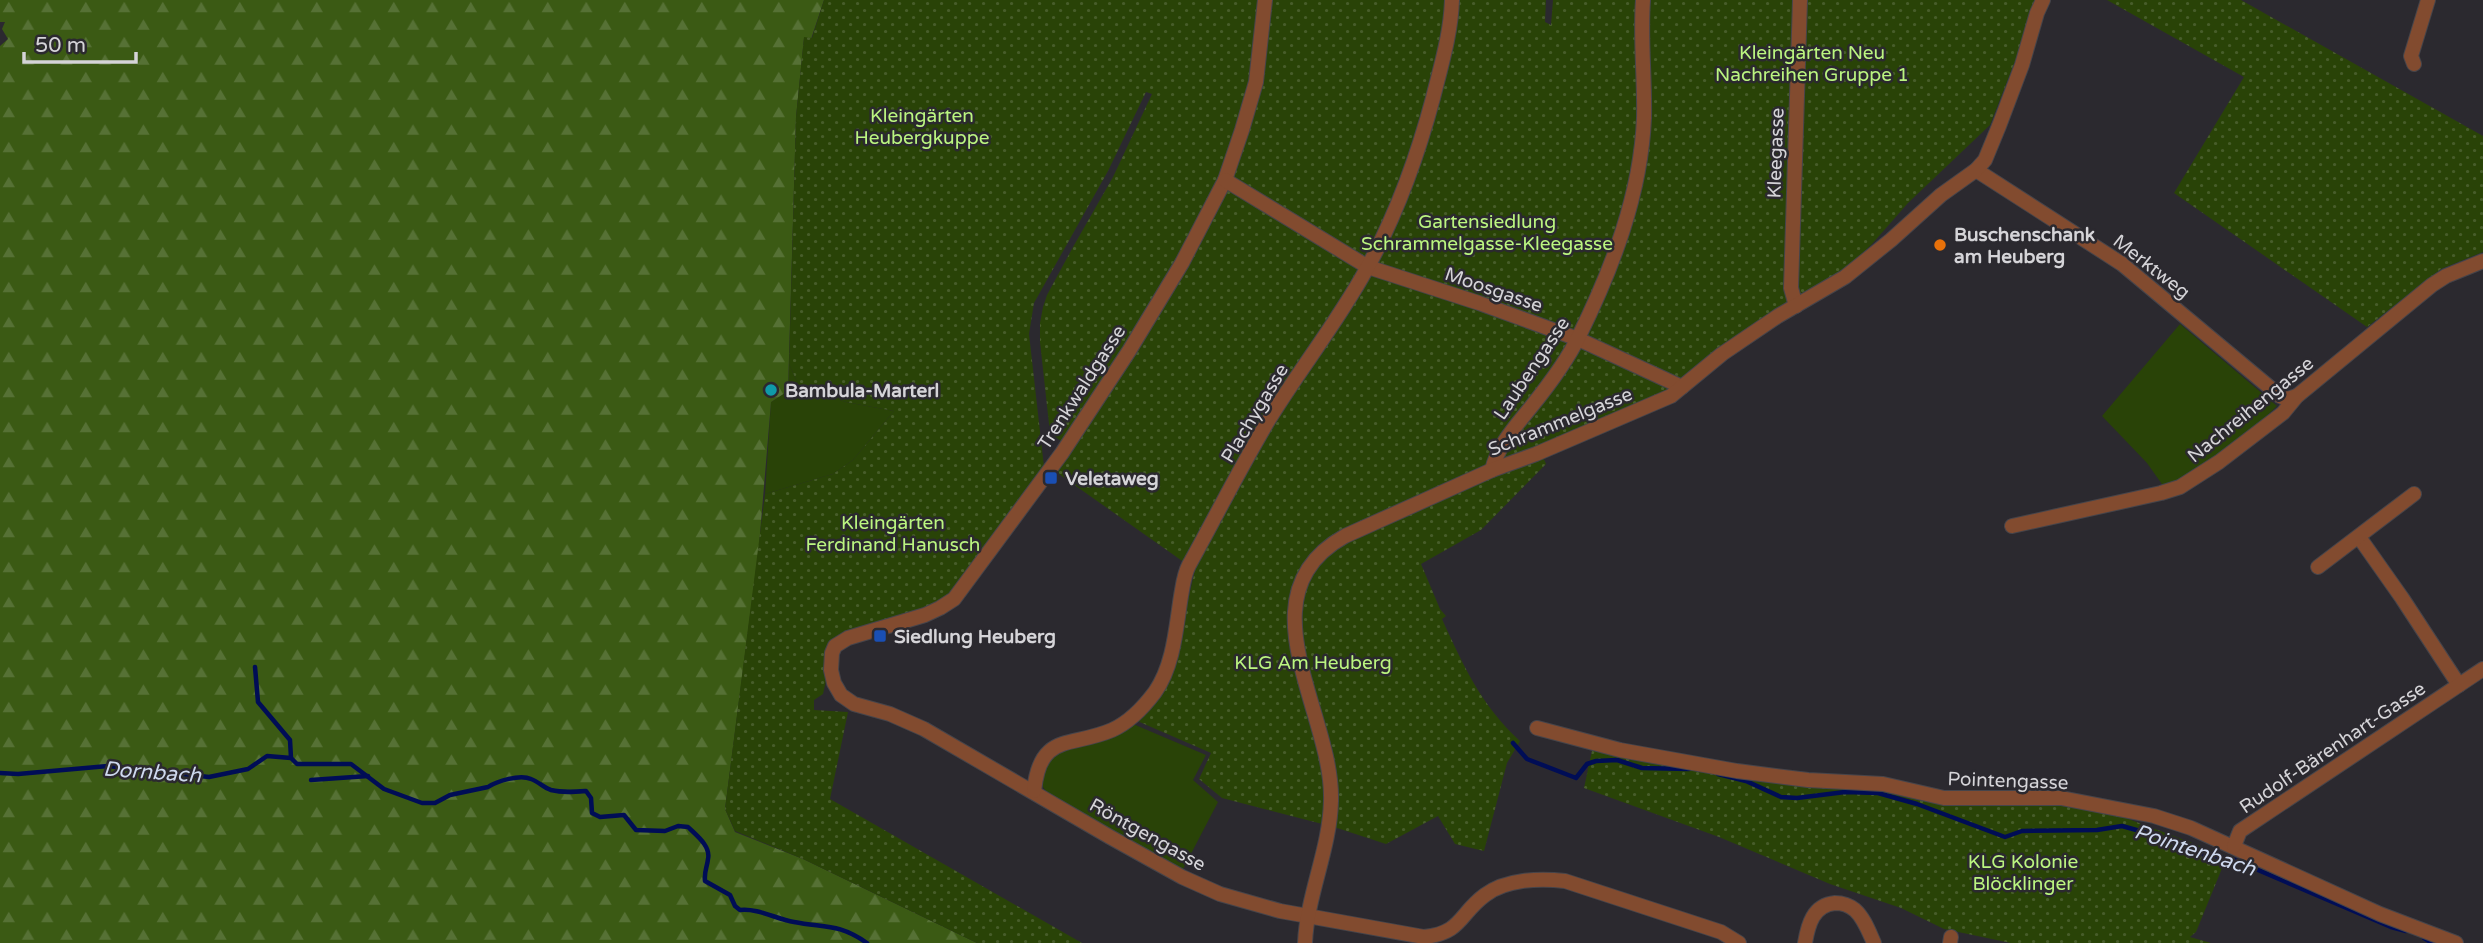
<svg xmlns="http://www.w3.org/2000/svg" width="2483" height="943" font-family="'Varela Round',sans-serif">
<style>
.grass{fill:#294307}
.forest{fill:url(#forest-firs)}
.garden{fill:url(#garden-dots)}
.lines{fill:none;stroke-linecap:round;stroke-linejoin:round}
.stream{stroke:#000d56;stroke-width:4.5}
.minor-casing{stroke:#46444a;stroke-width:16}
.minor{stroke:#824b2f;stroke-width:14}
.food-dot{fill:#e8710a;stroke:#2b292f;stroke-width:2.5}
.culture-dot{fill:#0f9aa8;stroke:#2b292f;stroke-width:2.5}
.transit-dot{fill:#1a4fb4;stroke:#2b292f;stroke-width:2.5}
.labels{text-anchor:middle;stroke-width:5;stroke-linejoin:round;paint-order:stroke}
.park-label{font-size:19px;fill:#bbf580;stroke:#2b292f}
.street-label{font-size:19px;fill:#d5d4d8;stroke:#2b292f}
.poi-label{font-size:19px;font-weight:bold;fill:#d5d4d8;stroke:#2b292f;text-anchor:start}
.water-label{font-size:21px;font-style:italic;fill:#ced9ee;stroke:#2b292f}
</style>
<defs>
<pattern id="forest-firs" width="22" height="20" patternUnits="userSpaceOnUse" patternTransform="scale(1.75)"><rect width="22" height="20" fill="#3b5a14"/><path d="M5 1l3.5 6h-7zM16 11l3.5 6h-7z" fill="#567135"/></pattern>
<pattern id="garden-dots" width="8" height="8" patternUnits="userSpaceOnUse" patternTransform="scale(1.75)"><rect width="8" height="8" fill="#294307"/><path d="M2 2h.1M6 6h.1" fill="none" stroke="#475d2a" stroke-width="1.8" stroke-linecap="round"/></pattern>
</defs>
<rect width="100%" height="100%" fill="#2b292f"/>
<g class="grass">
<path d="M2180 324 2277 406C2247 435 2204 474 2164 487L2147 463 2102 416Z"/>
<path d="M789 364 799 386 846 402 894 411 853 460 833 474 765 494 771 402 788 391Z"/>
<path d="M1133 724 1206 755 1193 780 1218 802 1182 871 1048 794 1043 787V772L1052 755Z"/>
</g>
<path class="forest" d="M0 0H824L811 39 804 38 796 117 788 391 771 402 759 546 725 809 735 832 803 859 977 943H0V46L8 39 2 29 5 22H0Z"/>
<g class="garden">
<path d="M824 0H1546L1545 22 1551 25 1553 0H1639L1636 54 1648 58 1647 22 1651 0H2039L1990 125 1908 203 1872 244 1850 265 1667 393 1539 447 1546 464 1481 530 1421 564 1440 609 1446 616 1442 619C1464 667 1481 705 1520 741L1507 763 1484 851 1455 844 1438 816 1386 844 1334 827 1222 798 1199 779 1211 753 1135 720 1172 670 1195 570 1056 472 1072 449 1050 433 1040 342V323L1043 307 1047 295 1073 247 1113 177 1152 94 1146 92 1108 171 1034 303 1029 334 1044 467 951 595 937 605 845 633 827 676 823 694 814 700V710L848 712 830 799 1082 943H977L803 859 735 831 725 809 765 494 833 474 853 460 894 411 846 402 799 386 789 364 796 117 804 37 812 38Z"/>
<path d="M2107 0H2241L2483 136V252L2441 269 2367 327 2174 193 2244 77Z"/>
<path d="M1593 746 1664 761 2052 804 2123 817 2227 856 2196 932 2190 937 2211 943H2011L1944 929 1901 908 1830 884 1719 837 1584 788Z"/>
</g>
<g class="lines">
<g class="stream">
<path d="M255 667 258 702 290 740 291 758"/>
<path d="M1513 743 1527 759 1576 778 1587 764 1596 761 1617 760 1642 768 1689 769"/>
<path d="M0 773 18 774 108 766 209 777 248 769 267 756 291 758 297 764H351L384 789 422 803H435L450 795 488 787C497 781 520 774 531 779 539 782 544 788 551 790 563 793 574 792 586 791L591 798 592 813 600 817 624 815 636 830 665 831 678 826 688 827C696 835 711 846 708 859 707 868 704 871 705 881L730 895 735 906 740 910C758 908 776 919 794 922 825 928 838 923 867 943"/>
<path d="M1718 774 1746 781 1781 797 1797 798 1845 792 1878 793 1917 804 2005 837 2022 831 2097 830 2122 826 2158 836 2204 855 2230 858 2391 927 2406 931"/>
<path d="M311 780 368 776"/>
<path d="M2424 938 2432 943"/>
</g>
<defs>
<g id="minor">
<path d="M1265 0 1256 82 1242 130 1225 180 1182 263 1129 351 1062 453 954 599 940 608 925 615 848 638 835 646 832 653 831 670 834 683 841 695 854 704 890 714 924 729 1110 837 1182 877 1220 894 1280 911 1424 937C1462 933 1459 914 1485 895 1506 879 1540 878 1565 881L1721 932 1739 943"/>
<path d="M2414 64 2411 56 2428 0"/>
<path d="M1976 170 2122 264 2280 396 2287 399 2297 396"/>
<path d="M1225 180 1368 267 1479 303 1578 339 1682 387"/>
<path d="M1796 306 1791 288 1800 0"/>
<path d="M1492 470C1498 445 1515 427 1531 407 1548 386 1567 361 1579 336 1612 269 1641 194 1644 118 1645 78 1640 39 1643 0"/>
<path d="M2012 526 2161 493 2180 487 2219 462 2283 413 2297 396 2432 285 2446 276 2483 261"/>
<path d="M2359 537 2402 598 2459 685"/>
<path d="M2318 567 2414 494"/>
<path d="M1537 728 1620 750 1737 771 1808 780 1883 784 1944 798H2061L2154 816 2191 828 2380 914 2456 943"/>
<path d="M1034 791C1040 732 1070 748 1112 730 1130 722 1143 708 1155 692 1174 665 1176 627 1181 596 1183 585 1184 574 1189 565 1215 518 1240 468 1268 421 1299 370 1337 323 1366 270 1396 216 1417 158 1433 98 1441 66 1451 33 1452 0"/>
<path d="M2234 846 2240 831 2483 669"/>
<path d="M1305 943C1307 895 1330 849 1331 801 1334 714 1239 595 1345 536L1492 470 1536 454 1671 396 1722 354 1778 316 1845 277 1891 240 1941 195 1976 170 1985 160 1999 126 2022 65 2037 13 2043 0"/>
<path d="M1805 943C1808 925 1813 905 1835 903 1842 903 1849 905 1855 910 1864 918 1869 932 1874 943"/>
<path d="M1950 943 1951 937"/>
</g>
</defs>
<use href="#minor" class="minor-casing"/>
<use href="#minor" class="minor"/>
</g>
<circle class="food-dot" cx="1940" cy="245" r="7"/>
<circle class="culture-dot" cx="771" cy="390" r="7"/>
<g class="transit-dot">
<rect x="1044" y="471" width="14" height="14" rx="3.5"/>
<rect x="873" y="629" width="14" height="14" rx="3.5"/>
</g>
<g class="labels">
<g class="park-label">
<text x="1812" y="59">Kleingärten Neu<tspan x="1812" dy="22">Nachreihen Gruppe 1</tspan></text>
<text x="922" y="122">Kleingärten<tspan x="922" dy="22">Heubergkuppe</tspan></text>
<text x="1487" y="228">Gartensiedlung<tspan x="1487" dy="22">Schrammelgasse-Kleegasse</tspan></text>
<text x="893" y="529">Kleingärten<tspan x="893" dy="22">Ferdinand Hanusch</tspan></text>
<text x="1313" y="669">KLG Am Heuberg</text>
<text x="2023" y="868">KLG Kolonie<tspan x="2023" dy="22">Blöcklinger</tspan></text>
</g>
<g class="street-label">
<text transform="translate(1775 153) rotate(-88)" y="7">Kleegasse</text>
<text transform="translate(2152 266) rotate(38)" y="7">Merktweg</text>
<text transform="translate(1494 289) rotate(19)" y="7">Moosgasse</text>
<text transform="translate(1531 368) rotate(-56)" y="7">Laubengasse</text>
<text transform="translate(1081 387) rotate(-57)" y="7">Trenkwaldgasse</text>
<text transform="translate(2250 409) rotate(-39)" y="7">Nachreihengasse</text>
<text transform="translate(1254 413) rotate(-59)" y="7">Plachygasse</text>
<text transform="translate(1560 421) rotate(-22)" y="7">Schrammelgasse</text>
<text transform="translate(2332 747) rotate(-34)" y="7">Rudolf-Bärenhart-Gasse</text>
<text transform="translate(2008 780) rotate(2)" y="7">Pointengasse</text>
<text transform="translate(1148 834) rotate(29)" y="7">Röntgengasse</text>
</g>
<g class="poi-label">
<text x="1954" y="241">Buschenschank<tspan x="1954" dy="22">am Heuberg</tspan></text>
<text x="785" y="397">Bambula-Marterl</text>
<text x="1065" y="485">Veletaweg</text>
<text x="894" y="643">Siedlung Heuberg</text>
</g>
<g class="water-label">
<text transform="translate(152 772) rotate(4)" y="7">Dornbach</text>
<text transform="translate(2195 850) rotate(18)" y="7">Pointenbach</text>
</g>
</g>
<path d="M24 52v10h112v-10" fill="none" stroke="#d5d4d8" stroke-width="3.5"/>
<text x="35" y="52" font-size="21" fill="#d5d4d8" stroke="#2b292f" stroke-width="5" paint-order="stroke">50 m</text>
</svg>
